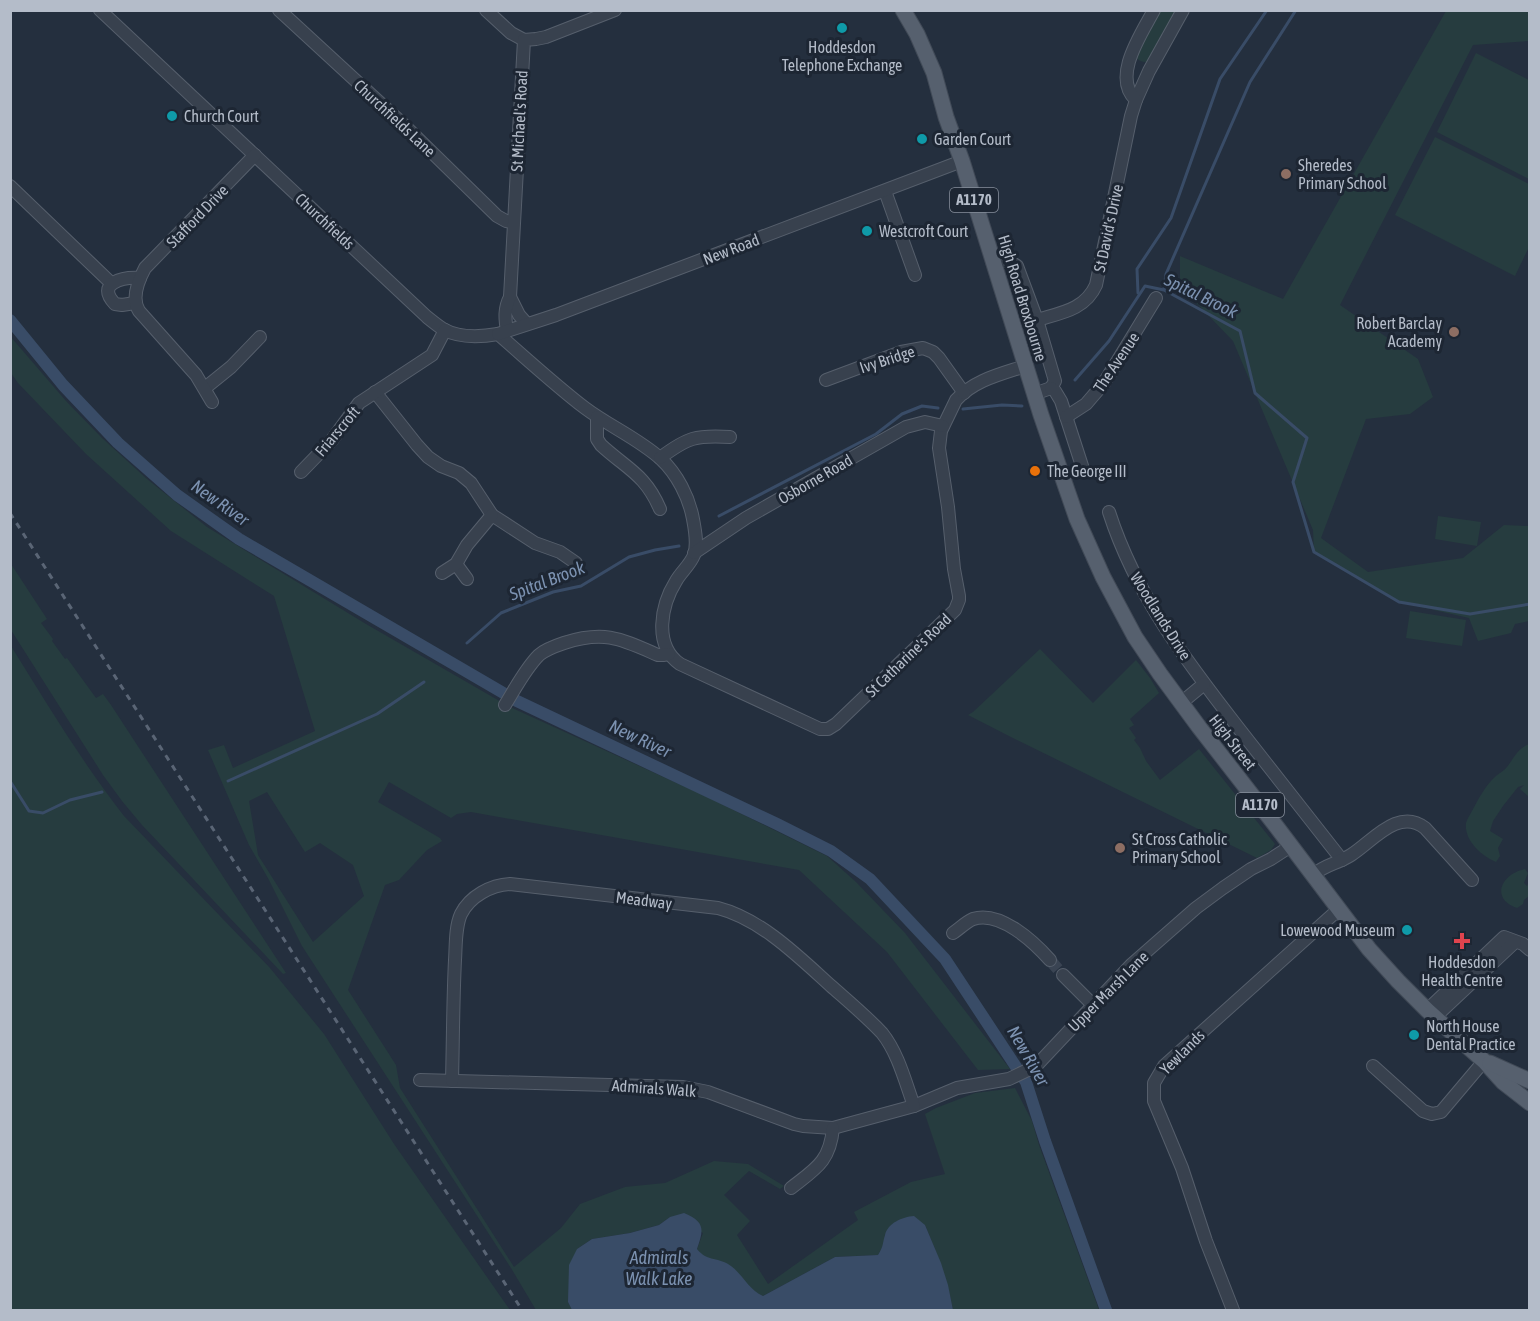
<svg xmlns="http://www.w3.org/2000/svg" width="1540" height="1321" font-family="'Asap Condensed',sans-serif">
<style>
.green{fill:#263c3f;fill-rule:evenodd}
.water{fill:#394c67}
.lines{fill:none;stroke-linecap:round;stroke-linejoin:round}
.stream{stroke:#394c67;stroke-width:3}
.canal{stroke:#394c67;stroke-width:12}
.minor-tunnel{stroke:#3a4453;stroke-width:12;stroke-dasharray:12 6;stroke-linecap:butt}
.minor-casing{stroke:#565f6c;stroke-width:14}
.major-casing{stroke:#414a57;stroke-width:17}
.minor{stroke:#38414e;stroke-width:12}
.major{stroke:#56606e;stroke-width:15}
.rail{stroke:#5a6575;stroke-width:3;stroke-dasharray:6 6;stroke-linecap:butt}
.culture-dot{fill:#0f9aa8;stroke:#1d2633;stroke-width:2}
.education-dot{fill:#8d6e63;stroke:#1d2633;stroke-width:2}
.food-dot{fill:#e8710a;stroke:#1d2633;stroke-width:2}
.health-dot{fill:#e0444e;stroke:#1d2633;stroke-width:2}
.labels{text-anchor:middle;stroke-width:6;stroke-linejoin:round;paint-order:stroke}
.shield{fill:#1d2633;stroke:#878f9c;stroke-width:1.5}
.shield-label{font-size:15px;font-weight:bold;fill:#b4bcc9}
.poi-label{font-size:16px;fill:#b4bcc9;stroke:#1d2633;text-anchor:start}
.street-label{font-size:16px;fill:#b4bcc9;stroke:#1d2633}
.water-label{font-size:18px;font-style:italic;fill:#7c92b1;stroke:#1d2633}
</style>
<rect width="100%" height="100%" fill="#242f3e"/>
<g class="green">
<path d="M1159 11H1178L1149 62C1144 63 1137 60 1134 56Z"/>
<path d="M1446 11H1529V41L1473 45 1340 305 1418 359 1433 397 1410 414 1366 419 1321 538 1368 572 1463 558 1504 525 1529 526V621L1515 624 1511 633 1478 641 1469 618 1399 602 1314 552 1313 530 1233 341 1180 286V256L1283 299Z"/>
<path d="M1476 53 1529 80V179L1437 132Z"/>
<path d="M1435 137 1529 184V247L1515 276 1395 215Z"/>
<path d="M10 336 66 401 102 438 147 479 207 527 366 624 510 707 703 795 827 856 856 882 905 933 1010 1069 978 1070 887 952 799 870 471 812 457 814 451 818 389 782 378 802 440 838 442 841 427 850 399 880 385 885 348 990 396 1065 400 1088 514 1267 561 1228 580 1204 625 1187 665 1183 714 1161 748 1164 784 1186 780 1189 749 1171 724 1195 750 1221 737 1235 768 1284 858 1220 854 1212 911 1182 945 1174 925 1114 936 1108 975 1093 1015 1088 1032 1121 1039 1145 1099 1310H953C947 1278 938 1256 925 1225L885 1234 884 1245 878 1255 835 1257 763 1296 756 1293 702 1256 697 1249 703 1233 670 1217 659 1225 630 1233 592 1239 577 1249 568 1302 572 1310H536L511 1268 302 946 269 880 249 845 208 750 224 745 233 768 315 731 274 596 171 531 86 454 18 383 11 373ZM267 792 305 852 320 843 353 865 364 896 313 942 258 855 249 801Z"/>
<path d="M1438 516 1481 522 1477 546 1435 539Z"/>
<path d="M11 564 47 619 41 623 53 639 52 641 65 659 67 658 96 698 103 694 111 705 286 973 283 974 142 825 122 801 103 775 11 630Z"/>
<path d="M1410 611 1466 620 1462 646 1406 638Z"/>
<path d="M11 646C47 704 82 762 124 816L270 968 324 1034 394 1144 510 1310H11Z"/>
<path d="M1040 649 1093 703 1136 660 1150 678 1159 693 1130 719 1134 725 1129 728 1136 738 1134 740 1140 748 1146 761 1160 780 1199 749 1275 844 1271 850 1257 858 1007 735 968 715 973 712Z"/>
<path d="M1529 744V797L1520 789 1524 785 1518 787 1503 806 1493 821 1490 831 1503 839 1498 848 1500 856 1496 862C1482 856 1464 841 1466 823 1467 819 1470 815 1472 811 1479 798 1485 786 1496 776 1499 773 1504 771 1507 767 1514 758 1517 749 1529 744Z"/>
<path d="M1525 869 1528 873 1524 883 1527 886 1529 882V896L1524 900 1523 904 1517 908C1490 899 1501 874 1525 869Z"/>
</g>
<path class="water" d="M684 1213C705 1222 704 1229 697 1249 707 1262 720 1257 731 1266 743 1275 749 1290 763 1296L835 1257 878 1255C884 1245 882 1245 885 1235 888 1223 902 1217 914 1216L925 1225 941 1263 948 1285 953 1310H572L568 1302 569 1265 577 1249 592 1239 630 1233 659 1225 670 1217Z"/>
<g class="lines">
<g class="stream">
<path d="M1164 289 1166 274 1250 82 1296 10"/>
<path d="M1138 293 1137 269 1171 218 1220 79 1267 10"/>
<path d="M1075 380 1109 341 1145 286 1164 290 1240 331 1255 393 1307 438 1293 482 1314 552 1399 602 1470 614 1530 604"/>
<path d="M963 409 1002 405 1022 406"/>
<path d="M719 516 876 434 902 414 922 406 938 408"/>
<path d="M467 643 501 613 553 592 581 586 629 557 655 550 679 546"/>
<path d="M10 781 29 811 43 813 70 800 102 792"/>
<path d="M228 781 377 714 424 682"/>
</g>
<path class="canal" d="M10 320 63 385 118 443 177 495 239 539 517 701 777 824 831 851 870 879 945 959 1026 1082 1045 1141 1106 1310"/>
<path class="minor-tunnel" d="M1050 960 1063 975"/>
<defs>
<g id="minor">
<path d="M100 10 427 317C432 321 438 326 443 329 459 338 481 337 498 334 527 359 555 385 585 408 609 426 639 439 661 459 677 474 689 497 693 519 695 530 698 544 694 555 690 565 681 572 676 581 661 605 653 645 680 664L820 729H828L836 724 955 610 959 600V596L954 569 948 507 939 448 941 431 956 400C974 380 1001 374 1025 366"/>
<path d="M279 10 405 126 497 216 506 221 513 222"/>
<path d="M486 10 511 33 524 40"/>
<path d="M1136 100 1149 71 1183 10"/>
<path d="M10 186 111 283"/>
<path d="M885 191 915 275"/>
<path d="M992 261H1009L1017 266 1037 320 1055 381 1051 388 1034 394"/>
<path d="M510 297 519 315 527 324"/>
<path d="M135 303 122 305 115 304C95 283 123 277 140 278"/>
<path d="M1037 320C1060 313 1085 310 1096 285L1131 116 1136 100C1111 77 1142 33 1154 10"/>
<path d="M507 331C505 319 504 308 510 297L524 40 536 39 546 37 615 10"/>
<path d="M498 334 556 315 962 161"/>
<path d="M826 380 901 352 923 348 933 352 939 358 964 393"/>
<path d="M205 388 231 367 260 337"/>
<path d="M1051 388 1055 391 1061 401 1083 469"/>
<path d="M375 392 417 445 428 457 441 466 459 473 471 483 492 515 535 543 560 552 576 563"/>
<path d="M212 402 196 375 139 311C131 298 138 281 145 268L255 155"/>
<path d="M597 417V439L601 445C627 469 645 474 660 509"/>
<path d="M1066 417 1086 404 1104 383 1156 298"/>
<path d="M660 458C688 437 696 435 730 437"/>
<path d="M301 472 332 440 359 403 432 355 445 330"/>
<path d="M1109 512C1136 596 1187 662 1240 730 1274 773 1308 817 1342 860"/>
<path d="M694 553 746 518 906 427 925 422 943 426"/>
<path d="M456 564 467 579"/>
<path d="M442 573 456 564 467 545 492 515"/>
<path d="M1181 703 1204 684"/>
<path d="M505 705C515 689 525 669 539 655 546 649 555 646 564 643 605 630 621 639 658 655H663L669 654"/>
<path d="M1313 875C1326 864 1337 864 1351 855 1372 842 1398 807 1425 828L1472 880"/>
<path d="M953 933C959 929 966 922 973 919 1000 910 1034 942 1050 960"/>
<path d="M1063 975 1093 1005"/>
<path d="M1427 1010 1504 937 1523 944 1530 950"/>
<path d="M1435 1017 1515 942"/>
<path d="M1373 1066 1423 1111 1432 1114 1441 1112 1484 1061"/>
<path d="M420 1080 683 1087 708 1092 794 1124 803 1126 833 1128 914 1106 957 1088 1009 1079 1036 1066 1131 965 1196 908 1223 888 1251 869 1271 859 1291 846"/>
<path d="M452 1081C453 1041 453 1000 455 960 456 946 455 927 461 914 470 896 491 885 510 884L718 908C761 919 799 957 831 986 848 1001 866 1016 882 1033 898 1053 905 1081 914 1106"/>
<path d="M791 1188C815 1169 830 1162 833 1128"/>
<path d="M1233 1310 1206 1241 1182 1168 1154 1101V1083L1164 1066 1339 909"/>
</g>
<g id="major">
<path d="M903 10 917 34 934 73 946 117 962 161 1041 415 1077 519 1103 577 1135 637 1160 674 1199 727 1276 826 1369 949 1398 981 1427 1010 1460 1040 1484 1061 1503 1082 1530 1103"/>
<path d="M1490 1063 1530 1081"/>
</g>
</defs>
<use href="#minor" class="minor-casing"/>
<use href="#major" class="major-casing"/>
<use href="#minor" class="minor"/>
<use href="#major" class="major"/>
<path class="rail" d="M10 513 522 1310"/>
</g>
<g class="culture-dot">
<circle cx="842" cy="28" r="6"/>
<circle cx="172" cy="116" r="6"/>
<circle cx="922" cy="139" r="6"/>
<circle cx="867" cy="231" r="6"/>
<circle cx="1407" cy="930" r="6"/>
<circle cx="1414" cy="1035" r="6"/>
</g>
<g class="education-dot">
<circle cx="1286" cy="174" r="6"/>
<circle cx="1454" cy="332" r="6"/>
<circle cx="1120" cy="848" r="6"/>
</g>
<circle class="food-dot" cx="1035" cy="471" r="6"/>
<path class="health-dot" d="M1459 932h6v6h6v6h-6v6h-6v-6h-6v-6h6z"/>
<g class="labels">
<g class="shield">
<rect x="950" y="188" width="48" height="24" rx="4.5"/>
<rect x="1236" y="793" width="48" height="24" rx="4.5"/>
</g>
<g class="shield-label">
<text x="974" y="205">A1170</text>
<text x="1260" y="810">A1170</text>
</g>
<g class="poi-label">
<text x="842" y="53" text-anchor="middle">Hoddesdon<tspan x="842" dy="18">Telephone Exchange</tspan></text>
<text x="184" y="122">Church Court</text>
<text x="934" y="145">Garden Court</text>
<text x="1298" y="171">Sheredes<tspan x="1298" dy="18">Primary School</tspan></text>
<text x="879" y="237">Westcroft Court</text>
<text x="1442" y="329" text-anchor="end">Robert Barclay<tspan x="1442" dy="18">Academy</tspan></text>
<text x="1047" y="477">The George III</text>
<text x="1132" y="845">St Cross Catholic<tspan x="1132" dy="18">Primary School</tspan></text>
<text x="1395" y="936" text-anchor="end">Lowewood Museum</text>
<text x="1462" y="968" text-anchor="middle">Hoddesdon<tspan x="1462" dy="18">Health Centre</tspan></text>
<text x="1426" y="1032">North House<tspan x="1426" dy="18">Dental Practice</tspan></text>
</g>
<g class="street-label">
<text transform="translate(395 118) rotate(43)" y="6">Churchfields Lane</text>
<text transform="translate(519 121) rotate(-87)" y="6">St Michael's Road</text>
<text transform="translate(197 216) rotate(-46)" y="6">Stafford Drive</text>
<text transform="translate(325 221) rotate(43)" y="6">Churchfields</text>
<text transform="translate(1108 228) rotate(-78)" y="6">St David's Drive</text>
<text transform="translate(731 249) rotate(-21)" y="6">New Road</text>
<text transform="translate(1023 298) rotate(73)" y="6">High Road Broxbourne</text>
<text transform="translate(887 359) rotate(-18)" y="6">Ivy Bridge</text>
<text transform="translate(1116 362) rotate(-56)" y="6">The Avenue</text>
<text transform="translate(337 431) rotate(-50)" y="6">Friarscroft</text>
<text transform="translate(815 479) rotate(-30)" y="6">Osborne Road</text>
<text transform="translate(1161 616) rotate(58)" y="6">Woodlands Drive</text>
<text transform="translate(908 655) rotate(-44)" y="6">St Catharine's Road</text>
<text transform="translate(1233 742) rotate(52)" y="6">High Street</text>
<text transform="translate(644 900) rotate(7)" y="6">Meadway</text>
<text transform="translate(1108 991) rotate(-45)" y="6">Upper Marsh Lane</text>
<text transform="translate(1182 1052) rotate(-45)" y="6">Yewlands</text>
<text transform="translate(654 1088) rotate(4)" y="6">Admirals Walk</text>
</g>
<g class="water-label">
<text transform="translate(1201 296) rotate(26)" y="6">Spital Brook</text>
<text transform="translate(220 503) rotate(35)" y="6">New River</text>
<text transform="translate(547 581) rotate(-21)" y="6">Spital Brook</text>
<text transform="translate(640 739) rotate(25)" y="6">New River</text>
<text transform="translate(1028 1056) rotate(60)" y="6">New River</text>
<text x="659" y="1264">Admirals<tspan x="659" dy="21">Walk Lake</tspan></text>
</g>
</g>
<rect width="1540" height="1321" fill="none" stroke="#b4bcc9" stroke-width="24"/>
</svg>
